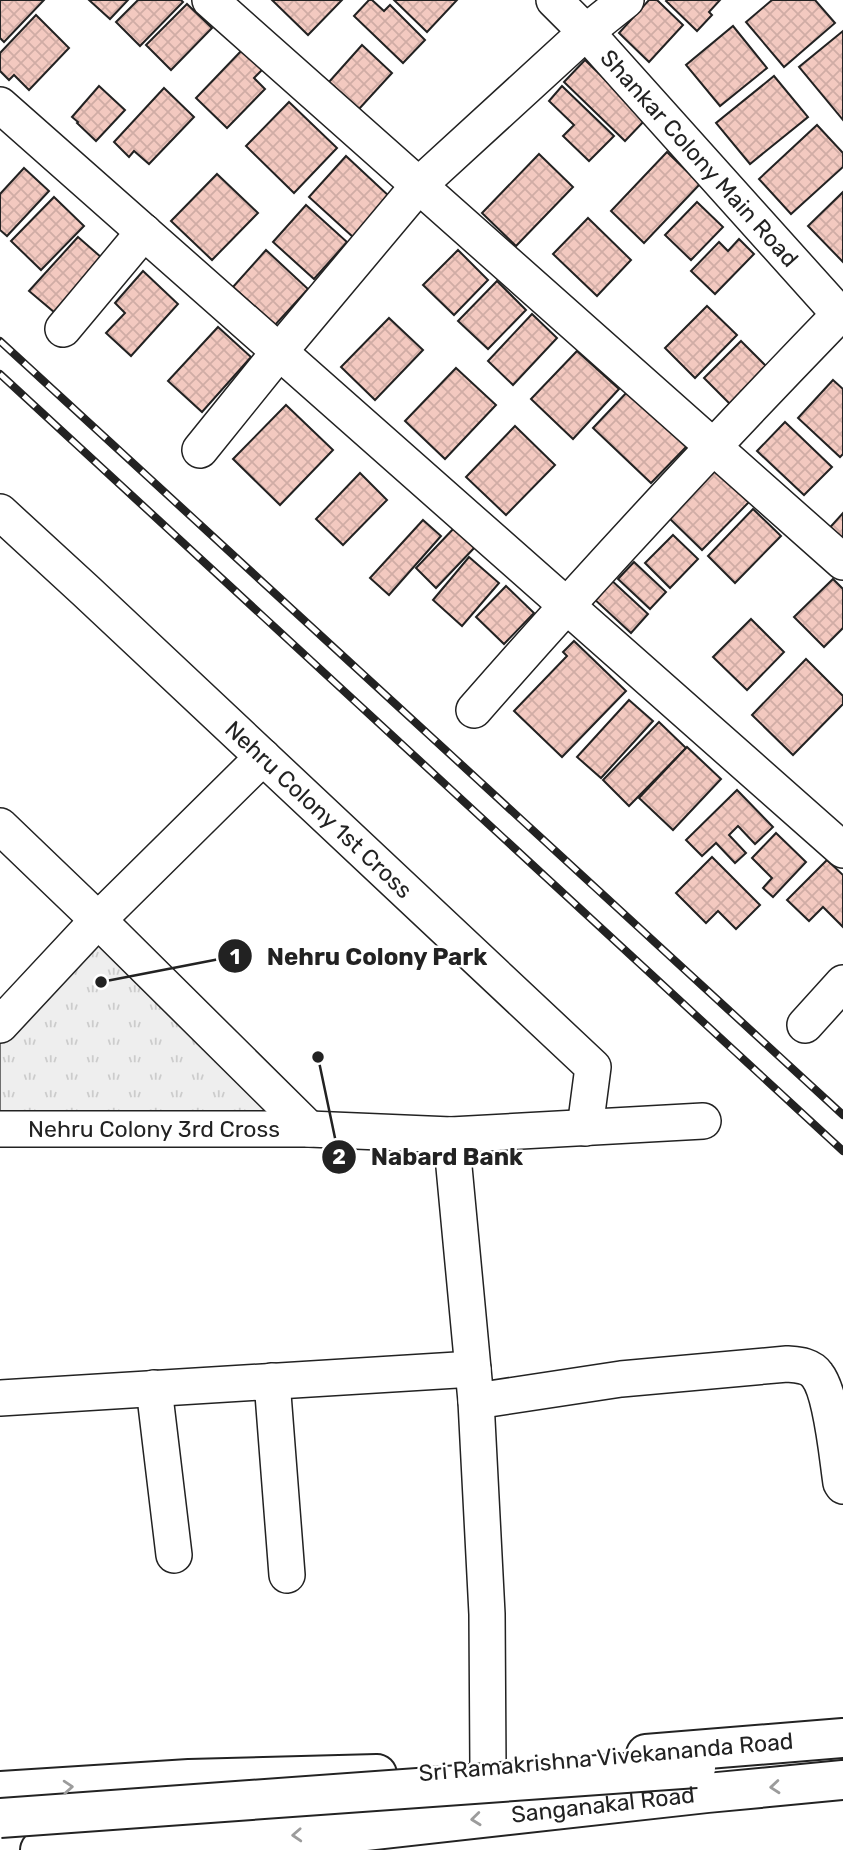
<svg xmlns="http://www.w3.org/2000/svg" width="843" height="1850" font-family="Rubik,sans-serif">
<style>
.grass{fill:url(#grass-tufts);stroke:#6f6f6f;stroke-width:2}
.building{fill:url(#building-cross-hatch);stroke:#222;stroke-width:2}
.lines{fill:none;stroke-linecap:round;stroke-linejoin:round}
.minor-casing{stroke:#222;stroke-width:38}
.major-casing{stroke:#222;stroke-width:42}
.minor{stroke:#fff;stroke-width:35}
.major{stroke:#fff;stroke-width:38}
.rail-casing{stroke:#222;stroke-width:8}
.rail{stroke:#fff;stroke-width:5;stroke-dasharray:16;stroke-linecap:butt}
.major-bridge-casing{stroke:#222;stroke-width:42;stroke-linecap:butt}
.major-bridge{stroke:#fff;stroke-width:38}
.oneway{stroke:#9c9c9c}
.labels{text-anchor:middle;stroke-width:5;stroke-linejoin:round;paint-order:stroke}
.street-label{font-size:23px;fill:#222;stroke:#fff}
.leader{fill:none;stroke:#222;stroke-width:2.5}
.callout-dot{fill:#222;stroke:#fff;stroke-width:2.5}
.mark-label{font-size:21px;text-anchor:middle;font-weight:bold;fill:#fff}
.callout-label{font-size:24px;text-anchor:middle;font-weight:bold;fill:#222;stroke:#fff;stroke-width:5;stroke-linejoin:round;paint-order:stroke}
</style>
<defs>
<pattern id="grass-tufts" width="24" height="20" patternUnits="userSpaceOnUse" patternTransform="scale(1.75)"><rect width="24" height="20" fill="#eee"/><path d="M3 7l-1-3M5 7V3M7 7l1-3M15 17l-1-3M17 17v-4M19 17l1-3" fill="none" stroke="#ccc"/></pattern>
<pattern id="building-cross-hatch" width="8" height="8" patternUnits="userSpaceOnUse" patternTransform="scale(1.75)"><rect width="8" height="8" fill="#f3c9c0"/><path d="M0 0l8 8M0 8l8-8" fill="none" stroke="#d0aca5"/></pattern>
</defs>
<rect width="100%" height="100%" fill="#fff"/>
<path class="grass" d="M100 928 292 1123 0 1124V1036Z"/>
<g class="building">
<path d="M0 0H44L4 42 0 38Z"/>
<path d="M89 0H128L110 19Z"/>
<path d="M138 0H181L183 2 140 46 116 22Z"/>
<path d="M272 0H342L308 35Z"/>
<path d="M369 0H372L384 11 390 5 425 40 403 63 354 16Z"/>
<path d="M394 0H457L427 32Z"/>
<path d="M649 0H657L683 25 649 62 619 33Z"/>
<path d="M667 0H720L709 12 712 15 697 31 666 1Z"/>
<path d="M772 0H815L835 23 784 67 746 22Z"/>
<path d="M187 4 212 28 171 70 146 45Z"/>
<path d="M36 15 69 48 29 90 14 75 9 80 0 71V53Z"/>
<path d="M733 26 767 68 720 106 686 65Z"/>
<path d="M843 31V120L799 67Z"/>
<path d="M362 45 392 73 359 109 329 82Z"/>
<path d="M243 49 263 69 254 78 265 89 227 128 196 98Z"/>
<path d="M585 60 646 119 625 141 564 82Z"/>
<path d="M774 76 808 117 750 164 716 123Z"/>
<path d="M99 86 125 110 96 141 77 123 78 122 72 117Z"/>
<path d="M562 86 614 136 589 161 563 136 574 125 549 101Z"/>
<path d="M164 88 194 117 149 164 134 151 129 157 114 142Z"/>
<path d="M289 102 337 148 294 193 246 146Z"/>
<path d="M817 125 843 153V167L791 214 759 179Z"/>
<path d="M667 152 700 184 644 243 611 211Z"/>
<path d="M539 154 573 187 516 246 482 213Z"/>
<path d="M346 156 390 197 353 237 309 197Z"/>
<path d="M24 168 49 191 7 236 0 230V194Z"/>
<path d="M217 174 258 213 212 260 171 221Z"/>
<path d="M843 192V262L808 226Z"/>
<path d="M54 197 84 226 41 270 11 241Z"/>
<path d="M697 202 723 227 691 260 665 235Z"/>
<path d="M306 205 347 242 314 279 273 242Z"/>
<path d="M588 218 631 260 597 296 553 254Z"/>
<path d="M78 237 102 258 54 312 29 291Z"/>
<path d="M739 239 754 254 715 294 691 271 719 242 728 251Z"/>
<path d="M266 250 308 289 275 325 233 287Z"/>
<path d="M458 250 488 280 454 315 423 285Z"/>
<path d="M143 271 178 304 131 356 106 333 125 313 115 303Z"/>
<path d="M497 281 526 310 488 349 458 321Z"/>
<path d="M707 306 737 335 695 378 665 348Z"/>
<path d="M532 314 557 338 513 385 488 361Z"/>
<path d="M389 318 423 350 375 400 341 367Z"/>
<path d="M218 327 251 357 202 412 168 381Z"/>
<path d="M741 341 767 367 730 404 704 378Z"/>
<path d="M577 351 619 389 573 439 531 399Z"/>
<path d="M456 368 496 405 445 459 405 421Z"/>
<path d="M833 380 843 389V454L840 457 798 418Z"/>
<path d="M629 390 687 446 651 483 593 428Z"/>
<path d="M286 405 333 450 280 505 233 459Z"/>
<path d="M785 422 832 467 804 495 757 451Z"/>
<path d="M515 426 555 465 506 515 466 477Z"/>
<path d="M714 469 749 502 702 550 668 517Z"/>
<path d="M360 473 387 500 343 545 316 519Z"/>
<path d="M753 509 781 536 735 583 708 556Z"/>
<path d="M843 513V549L825 533Z"/>
<path d="M423 520 441 536 389 595 370 578Z"/>
<path d="M456 526 477 545 436 588 416 568Z"/>
<path d="M673 535 698 559 670 588 645 563Z"/>
<path d="M469 557 499 583 462 626 433 600Z"/>
<path d="M634 562 666 592 650 609 618 579Z"/>
<path d="M609 578 648 614 631 633 592 597Z"/>
<path d="M833 579 843 589V628L824 647 794 617Z"/>
<path d="M506 586 534 613 504 644 476 617Z"/>
<path d="M751 619 784 652 747 690 713 657Z"/>
<path d="M574 641 626 691 562 757 514 711 567 656 563 652Z"/>
<path d="M806 659 843 696V704L793 755 752 715Z"/>
<path d="M629 700 653 721 601 778 577 757Z"/>
<path d="M659 722 686 748 629 806 603 780Z"/>
<path d="M687 747 721 779 673 830 639 798Z"/>
<path d="M737 790 773 827 755 844 738 826 729 835 746 853 735 863 716 843 702 856 686 840Z"/>
<path d="M776 833 806 862 773 897 763 888 772 878 752 858Z"/>
<path d="M712 857 760 905 736 929 718 911 706 923 676 893Z"/>
<path d="M827 860 843 875V927L823 907 809 921 787 900Z"/>
</g>
<g class="lines">
<defs>
<g id="minor">
<path d="M210 0 843 562"/>
<path id="s1" d="M554 0 586 32 843 318"/>
<path d="M0 105 843 850"/>
<path d="M63 329 144 232"/>
<path d="M200 450 279 352 419 185 586 32 626 0"/>
<path id="s2" d="M0 512 86 591 593 1067 585 1128"/>
<path d="M474 710C593 574 715 443 840 314"/>
<path d="M0 826 98 920 309 1129"/>
<path d="M0 1025 98 920 263 757"/>
<path d="M805 1025 843 983"/>
<path id="s3" d="M0 1129H309L451 1135 703 1121"/>
<path d="M451 1135 476 1401 487 1614 488 1768"/>
<path d="M272 1381 287 1575"/>
<path d="M154 1388 174 1555"/>
<path d="M0 1398 473 1369"/>
<path d="M476 1401 621 1379 787 1364C798 1365 810 1365 817 1375 832 1394 837 1457 841 1483L843 1486"/>
</g>
<g id="major">
<path d="M646 1754 843 1738"/>
<path d="M0 1791 189 1779 377 1774"/>
<path id="s4" d="M40 1850 365 1831 707 1793 843 1780"/>
</g>
</defs>
<use href="#minor" class="minor-casing"/>
<use href="#major" class="major-casing"/>
<use href="#minor" class="minor"/>
<use href="#major" class="major"/>
<defs>
<g id="rail">
<path d="M0 341 843 1115"/>
<path d="M0 374 843 1151"/>
</g>
</defs>
<use href="#rail" class="rail-casing"/>
<use href="#rail" class="rail"/>
<defs>
<path id="major-bridge" d="M0 1818 696 1768"/>
</defs>
<use href="#major-bridge" class="major-bridge-casing"/>
<use href="#major-bridge" class="major-bridge"/>
</g>
<defs><path id="oneway-chevron" d="M-2-3.5L2.5 0L-2 3.5" fill="none" stroke-width="1.6" stroke-linecap="round" stroke-linejoin="round" transform="scale(1.75)"/></defs>
<g class="oneway">
<use href="#oneway-chevron" transform="translate(68 1787) rotate(-4)"/>
<use href="#oneway-chevron" transform="translate(775 1787) rotate(175)"/>
<use href="#oneway-chevron" transform="translate(476 1819) rotate(174)"/>
<use href="#oneway-chevron" transform="translate(297 1835) rotate(177)"/>
</g>
<g class="labels">
<g class="street-label">
<text dy="8" stroke="none"><textPath href="#s1" startOffset="215">Shankar Colony Main Road</textPath></text>
<text dy="8" stroke="none"><textPath href="#s2" startOffset="436">Nehru Colony 1st Cross</textPath></text>
<text dy="8" stroke="none"><textPath href="#s3" startOffset="154">Nehru Colony 3rd Cross</textPath></text>
<text transform="translate(606 1757) rotate(-5)" y="8">Sri Ramakrishna Vivekananda Road</text>
<text dy="8" stroke="none"><textPath href="#s4" startOffset="565">Sanganakal Road</textPath></text>
</g>
</g>
<path class="leader" d="M101 982L235 956M318 1057L339 1157"/>
<g class="callout-dot">
<circle cx="101" cy="982" r="7"/>
<circle cx="318" cy="1057" r="7"/>
<circle cx="235" cy="956" r="18"/>
<circle cx="339" cy="1157" r="18"/>
</g>
<g class="mark-label">
<text x="235" y="964">1</text>
<text x="339" y="1164">2</text>
</g>
<g class="callout-label">
<text x="377" y="965">Nehru Colony Park</text>
<text x="447" y="1165">Nabard Bank</text>
</g>
</svg>
